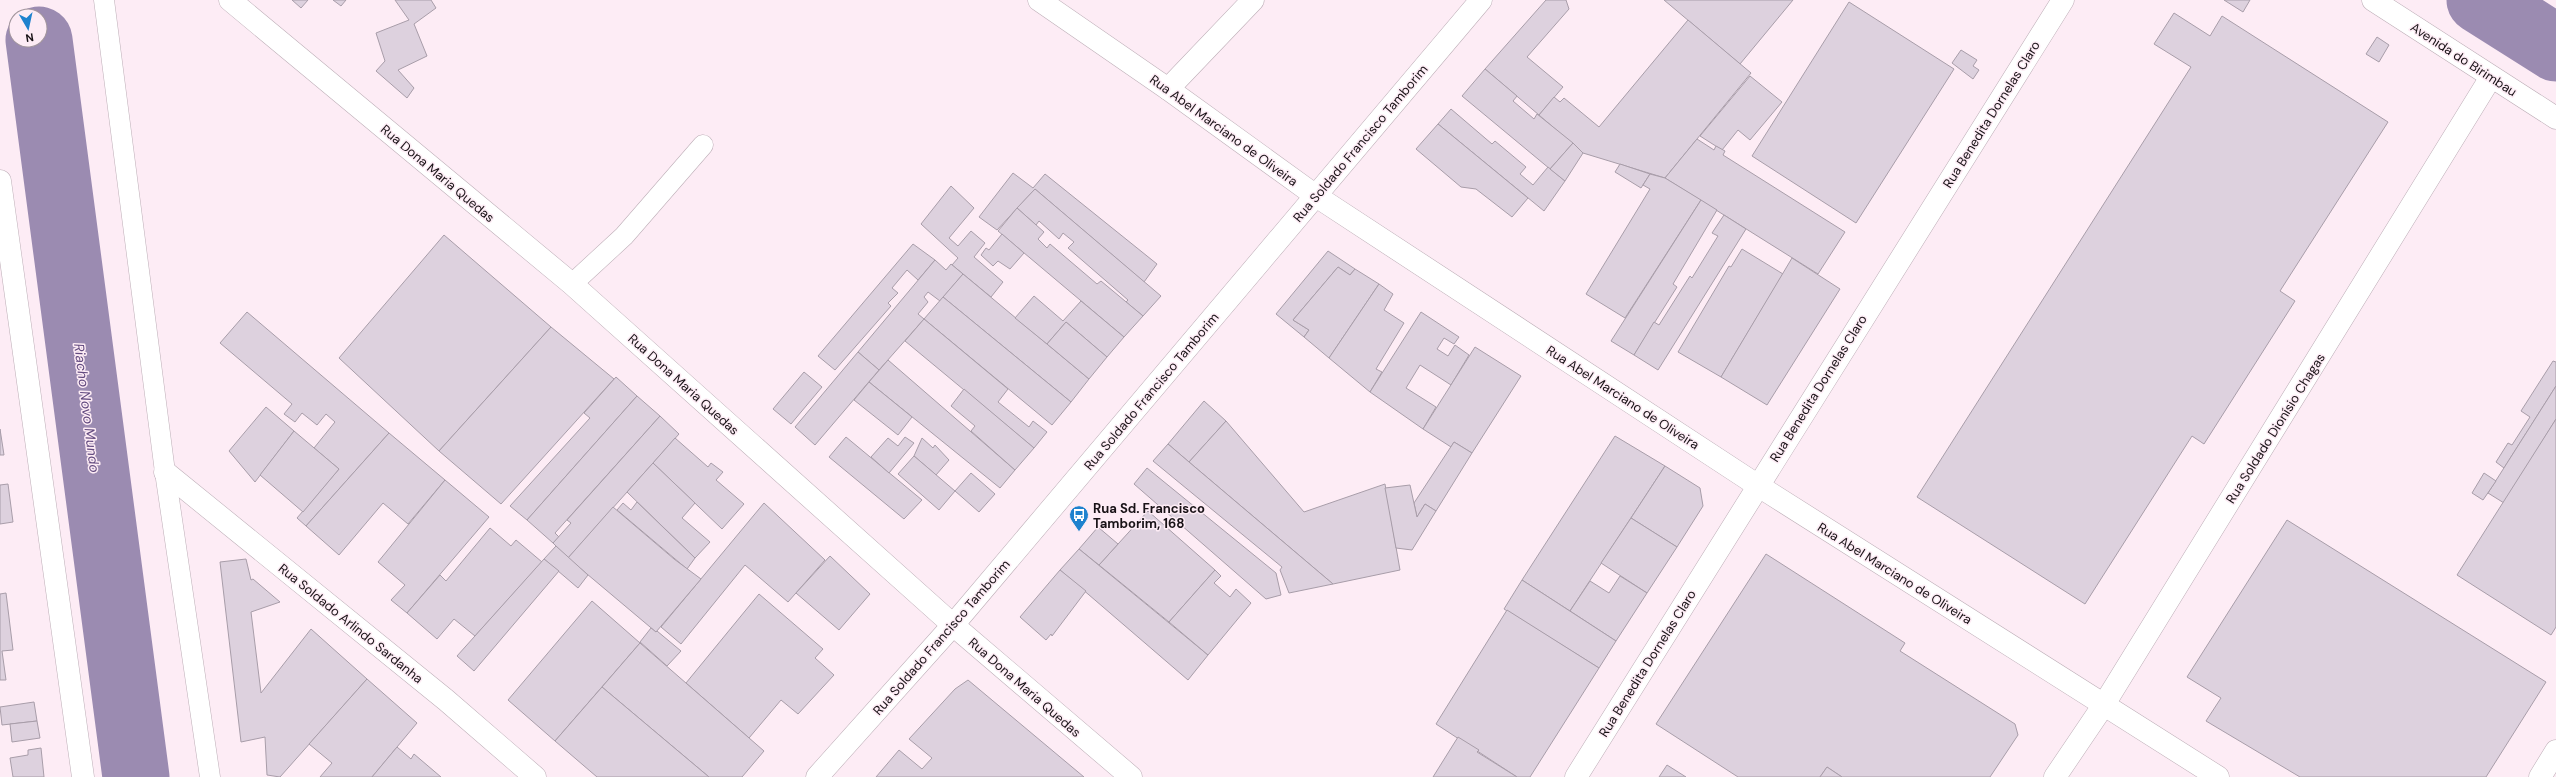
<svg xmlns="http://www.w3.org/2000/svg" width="2556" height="777" font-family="'DM Sans',sans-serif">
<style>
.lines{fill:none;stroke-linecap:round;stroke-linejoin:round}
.river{stroke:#9b8bb1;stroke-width:67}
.building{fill:#ddd1de;stroke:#a89da9}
.service-casing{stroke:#bdaeb7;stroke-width:21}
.minor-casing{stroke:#bdaeb7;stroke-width:23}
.tertiary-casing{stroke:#bdaeb7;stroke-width:23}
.service{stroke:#fff;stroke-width:20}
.minor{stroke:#fff;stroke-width:22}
.tertiary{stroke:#fff;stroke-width:22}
.labels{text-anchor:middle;stroke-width:3;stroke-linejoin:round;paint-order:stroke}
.street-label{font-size:13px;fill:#181216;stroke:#fdecf5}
.poi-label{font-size:13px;font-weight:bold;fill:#181216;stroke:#fdecf5;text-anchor:start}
.water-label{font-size:14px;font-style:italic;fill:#624a7f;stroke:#fdecf5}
</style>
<rect width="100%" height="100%" fill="#fdecf5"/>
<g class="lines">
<g class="river">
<path d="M2480 0 2556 48"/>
<path d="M39 40 136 777"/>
</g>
</g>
<g class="building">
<path d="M292 0H308L301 8Z"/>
<path d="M333 0H346L341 6Z"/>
<path d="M395 0H431L436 8 414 24 427 56 398 70 414 88 407 98 376 71 385 61 376 33 409 20Z"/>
<path d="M1546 0H1566L1569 9 1527 57 1563 87 1539 115 1485 69Z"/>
<path d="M1664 0H1793L1740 64Z"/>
<path d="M2224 0H2250L2243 12Z"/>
<path d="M1849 2 1954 69 1856 223 1752 156Z"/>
<path d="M2174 13 2210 36 2222 16 2388 122 2280 291 2295 301 2204 444 2192 436 2085 604 1917 497 2191 67 2154 44Z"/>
<path d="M1688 20 1751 73 1665 178 1583 153 1539 115 1554 97 1560 102 1564 98 1599 127Z"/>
<path d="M2377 37 2389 45 2379 62 2366 54Z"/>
<path d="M1961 50 1977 60 1973 66 1979 70 1973 79 1952 63Z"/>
<path d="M1485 69 1517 96 1513 101 1534 119 1537 114 1573 143 1550 169 1462 96Z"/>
<path d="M1750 76 1782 102 1750 140 1738 130 1722 150 1700 136Z"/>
<path d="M1451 109 1492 144 1495 141 1526 167 1520 174 1533 185 1548 167 1565 181 1544 211 1438 124Z"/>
<path d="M1438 124 1528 198 1512 217 1476 189 1461 187 1416 149Z"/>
<path d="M1697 139 1714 150 1716 146 1725 151 1723 155 1845 232 1818 274 1665 178Z"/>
<path d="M1573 143 1583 153 1565 181 1550 169Z"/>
<path d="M1620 164 1650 174 1641 188 1615 172Z"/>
<path d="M1013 173 1033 188 1045 174 1157 264 1144 282 1035 189 997 230 979 217Z"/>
<path d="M1650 174 1665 178 1701 200 1625 318 1586 294 1650 189 1643 185Z"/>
<path d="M951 186 974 208 949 238 958 246 971 231 985 243 974 257 1003 282 991 297 952 265 958 258 921 224Z"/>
<path d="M1035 189 1161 296 1143 316 1126 302 1128 300 1068 248 1074 242 1063 233 1059 239 1039 221 1036 225 1017 208Z"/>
<path d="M1701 200 1717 210 1673 284 1677 287 1634 355 1611 341Z"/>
<path d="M1017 208 1044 232 1038 239 1047 248 1050 244 1097 284 1101 281 1143 316 1124 337 998 231Z"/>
<path d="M1724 215 1746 229 1658 370 1634 355 1654 322 1659 325 1690 276 1692 278 1718 236 1712 233Z"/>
<path d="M1002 234 1024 253 1010 269 998 261 993 266 981 255 986 248 989 250Z"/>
<path d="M444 235 551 327 439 451 339 358Z"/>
<path d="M913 244 935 260 918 280 907 270 892 288 898 293 888 303 891 306 835 370 818 356Z"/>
<path d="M1742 249 1783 274 1721 377 1678 352 1729 266 1731 267Z"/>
<path d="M1328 251 1355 269 1350 275 1338 267 1293 320 1309 330 1304 337 1276 314Z"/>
<path d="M1792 258 1840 289 1767 405 1721 377Z"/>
<path d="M935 260 946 270 951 264 963 274 940 301 928 292 924 297 928 302 918 314 924 319 879 370 858 352Z"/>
<path d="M1338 267 1350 275 1355 269 1379 284 1329 358 1304 337 1309 330 1293 320Z"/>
<path d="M963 274 1089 379 1071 402 943 297Z"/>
<path d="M1379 284 1393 294 1384 310 1404 323 1376 369 1382 372 1370 392 1329 358Z"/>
<path d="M1034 296 1063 321 1081 301 1124 337 1107 357 1066 322 1047 344 1015 318Z"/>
<path d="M943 297 1071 402 1052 425 924 319Z"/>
<path d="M247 312 389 433 306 526 297 518 339 469 314 448 335 422 326 414 317 425 302 413 295 422 284 414 292 404 220 343Z"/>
<path d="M1421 312 1459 337 1454 344 1444 338 1437 349 1448 356 1455 345 1469 355 1451 385 1420 365 1406 388 1436 407 1423 429 1370 392Z"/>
<path d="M924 319 1008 389 998 402 1029 427 1033 421 1047 432 1034 448 905 341Z"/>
<path d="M1066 322 1107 357 1089 379 1047 344Z"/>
<path d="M551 327 614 379 501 504 439 451Z"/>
<path d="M1475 347 1521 376 1472 453 1454 442 1451 447 1423 429Z"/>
<path d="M858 352 879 370 815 445 795 427Z"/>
<path d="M888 360 1015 470 1000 488 869 382Z"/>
<path d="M2553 361 2556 362V386L2504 468 2496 462 2508 443 2512 445 2530 417 2521 411Z"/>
<path d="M804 372 822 387 791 424 773 409Z"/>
<path d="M616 377 637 396 527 520 510 506 590 418 584 413Z"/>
<path d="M869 382 912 417 898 435 854 400Z"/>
<path d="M2556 386V419L2504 503 2488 493Z"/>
<path d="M964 389 1034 448 1015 470 971 431 975 426 951 406Z"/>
<path d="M637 396 660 416 555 533 559 537 553 543 527 520Z"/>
<path d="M1204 401 1226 421 1189 462 1168 444Z"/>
<path d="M266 407 294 431 255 482 229 451Z"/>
<path d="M660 416 679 434 568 558 553 543 571 523 567 520Z"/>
<path d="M2556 419V627L2551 635 2457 575Z"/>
<path d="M1226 421 1304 512 1385 484 1400 570 1333 584 1189 462Z"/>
<path d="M0 429 4 455H0Z"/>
<path d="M294 431 339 469 303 512 260 475Z"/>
<path d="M389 433 445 480 408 524 383 503 339 555 306 526Z"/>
<path d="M1615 436 1665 466 1570 611 1522 580Z"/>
<path d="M846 437 922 500 904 519 829 457Z"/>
<path d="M905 437 914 443 889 473 871 457 888 438 898 446Z"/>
<path d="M675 438 708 467 711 463 723 472 716 480 744 504 722 529 653 463Z"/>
<path d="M922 438 933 448 935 445 949 460 936 475 914 456Z"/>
<path d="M1454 442 1472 453 1436 511 1425 504 1417 517 1414 503Z"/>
<path d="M1168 444 1189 462 1333 584 1289 593 1280 570 1282 567 1153 461Z"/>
<path d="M914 456 955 491 939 510 898 474Z"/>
<path d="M653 463 695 503 682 518 710 542 695 558 627 492Z"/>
<path d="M1665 466 1700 488 1703 506 1677 547 1631 518Z"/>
<path d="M1147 468 1276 573 1281 595 1266 599 1134 484Z"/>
<path d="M971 473 995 494 979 512 955 491Z"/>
<path d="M2484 473 2496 481 2483 500 2472 493Z"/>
<path d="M445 480 489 517 407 613 391 600 405 585 378 562Z"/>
<path d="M8 484 13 522 0 524V485Z"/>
<path d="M1410 485 1417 517 1425 504 1436 511 1412 550 1396 548 1385 488Z"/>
<path d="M637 502 695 558 687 569 617 510 623 503 631 510Z"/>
<path d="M764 503 825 560 788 602 745 565 681 644 661 627Z"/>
<path d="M613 507 674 559 701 579 656 632 568 558Z"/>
<path d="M1148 511 1215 570 1169 622 1099 565Z"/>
<path d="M1631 518 1677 547 1647 593 1601 563Z"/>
<path d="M2287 520 2546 682 2486 777H2300L2206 721 2221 698 2187 677Z"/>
<path d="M1098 527 1118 544 1099 565 1079 549Z"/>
<path d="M490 528 511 546 516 540 542 562 475 636 454 619 437 639 407 613 440 575 446 581Z"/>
<path d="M556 546 588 575 578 588 544 559Z"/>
<path d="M1079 549 1208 655 1188 680 1060 570Z"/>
<path d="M1766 554 1905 643 1900 651 2015 724 2018 735 1990 777H1842L1827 767 1820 777H1738L1656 724Z"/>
<path d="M830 556 870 594 839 630 796 593Z"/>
<path d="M246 559 251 580 253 579 280 602 251 612 261 693 311 629 367 679 280 777 267 775 265 737 241 742 220 562Z"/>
<path d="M544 559 559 571 474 671 457 656Z"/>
<path d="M1060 570 1086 591 1052 636 1051 634 1046 640 1020 617Z"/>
<path d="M1215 570 1221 576 1214 583 1230 597 1236 589 1251 603 1208 655 1169 622Z"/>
<path d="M1620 576 1647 593 1616 641 1570 611 1590 581 1609 593Z"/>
<path d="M1522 580 1616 641 1599 668 1504 609Z"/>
<path d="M6 593 13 650 2 651 6 680H0V594Z"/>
<path d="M759 594 823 649 815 658 834 675 798 714 781 700 749 738 686 683Z"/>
<path d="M592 601 640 643 555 741 508 700Z"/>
<path d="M1507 610 1599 668 1530 777H1517L1436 724Z"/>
<path d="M651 628 656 632 657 631 681 651 667 666 640 642Z"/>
<path d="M640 643 764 751 742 777H709L602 687Z"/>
<path d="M367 679 417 723 372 777H320L332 763 309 744Z"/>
<path d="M968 680 1084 777H876L899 750 922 769 932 758 909 739 955 689Z"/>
<path d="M602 687 709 777H597L555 741Z"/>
<path d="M34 702 37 721 2 725 0 707Z"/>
<path d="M37 721 40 738 12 742 10 724Z"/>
<path d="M1458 737 1479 750 1477 752 1517 777H1433Z"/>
<path d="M397 747 411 759 414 754 441 777H372Z"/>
<path d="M41 748 44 777H13L10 758 28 755V750Z"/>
<path d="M1667 765 1686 777H1659Z"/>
<path d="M1827 767 1842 777H1820Z"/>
</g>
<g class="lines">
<defs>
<g id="service">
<path d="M104 0 165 472 210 777"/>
<path d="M572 284 624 236 703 145"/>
</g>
<g id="minor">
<path d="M230 0 572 284 953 625 1131 777"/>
<path d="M1039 0 1168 89 1316 196 1757 485 2218 777"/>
<path d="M2373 0 2556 118"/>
<path d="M1168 89 1253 0"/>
<path d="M0 181 83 777"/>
<path d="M165 472 446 700 535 777"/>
<path d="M1576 777 2063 0"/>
<path d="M2055 777 2103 706 2491 77"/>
<path d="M2540 777 2556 751"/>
</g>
<path id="tertiary" d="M817 777 953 625 1481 0"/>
</defs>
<use href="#service" class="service-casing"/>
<use href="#minor" class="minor-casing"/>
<use href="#tertiary" class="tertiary-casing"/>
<use href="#service" class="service"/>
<use href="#minor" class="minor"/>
<use href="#tertiary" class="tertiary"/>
</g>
<defs>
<symbol id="bus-pin" viewBox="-11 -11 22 30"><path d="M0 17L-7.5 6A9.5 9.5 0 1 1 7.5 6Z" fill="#1e82ce" stroke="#fdecf5"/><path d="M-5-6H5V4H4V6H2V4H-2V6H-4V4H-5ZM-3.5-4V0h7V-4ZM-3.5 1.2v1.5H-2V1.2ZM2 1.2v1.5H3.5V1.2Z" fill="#fff"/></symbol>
</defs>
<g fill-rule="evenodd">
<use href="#bus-pin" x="1068" y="504" width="22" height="30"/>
</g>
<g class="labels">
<g class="street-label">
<text transform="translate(2464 59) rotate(33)" y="5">Avenida do Birimbau</text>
<text transform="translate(1991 114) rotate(-58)" y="5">Rua Benedita Dornelas Claro</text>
<text transform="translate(1224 130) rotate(36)" y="5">Rua Abel Marciano de Oliveira</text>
<text transform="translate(1360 143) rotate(-50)" y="5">Rua Soldado Francisco Tamborim</text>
<text transform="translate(438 173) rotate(40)" y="5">Rua Dona Maria Quedas</text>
<text transform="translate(684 384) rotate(42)" y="5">Rua Dona Maria Quedas</text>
<text transform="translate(1818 388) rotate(-58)" y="5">Rua Benedita Dornelas Claro</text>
<text transform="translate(1151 391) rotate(-50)" y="5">Rua Soldado Francisco Tamborim</text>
<text transform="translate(1623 397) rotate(33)" y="5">Rua Abel Marciano de Oliveira</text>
<text transform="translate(2275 428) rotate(-58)" y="5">Rua Soldado Dionísio Chagas</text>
<text transform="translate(1895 573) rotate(32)" y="5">Rua Abel Marciano de Oliveira</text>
<text transform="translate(351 623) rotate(39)" y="5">Rua Soldado Arlindo Sardanha</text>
<text transform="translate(941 637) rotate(-49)" y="5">Rua Soldado Francisco Tamborim</text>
<text transform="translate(1647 663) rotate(-58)" y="5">Rua Benedita Dornelas Claro</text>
<text transform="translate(1025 687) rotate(41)" y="5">Rua Dona Maria Quedas</text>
</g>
<g class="poi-label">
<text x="1093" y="513">Rua Sd. Francisco<tspan x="1093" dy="15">Tamborim, 168</tspan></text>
</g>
<g class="water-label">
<text transform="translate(87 408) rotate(83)" y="5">Riacho Novo Mundo</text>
</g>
</g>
<g transform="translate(28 28) rotate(171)"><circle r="19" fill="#fdecf5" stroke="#a1959c"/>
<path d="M0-3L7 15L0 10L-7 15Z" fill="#1e82ce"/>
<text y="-6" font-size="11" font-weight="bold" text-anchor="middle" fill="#181216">N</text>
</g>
</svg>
